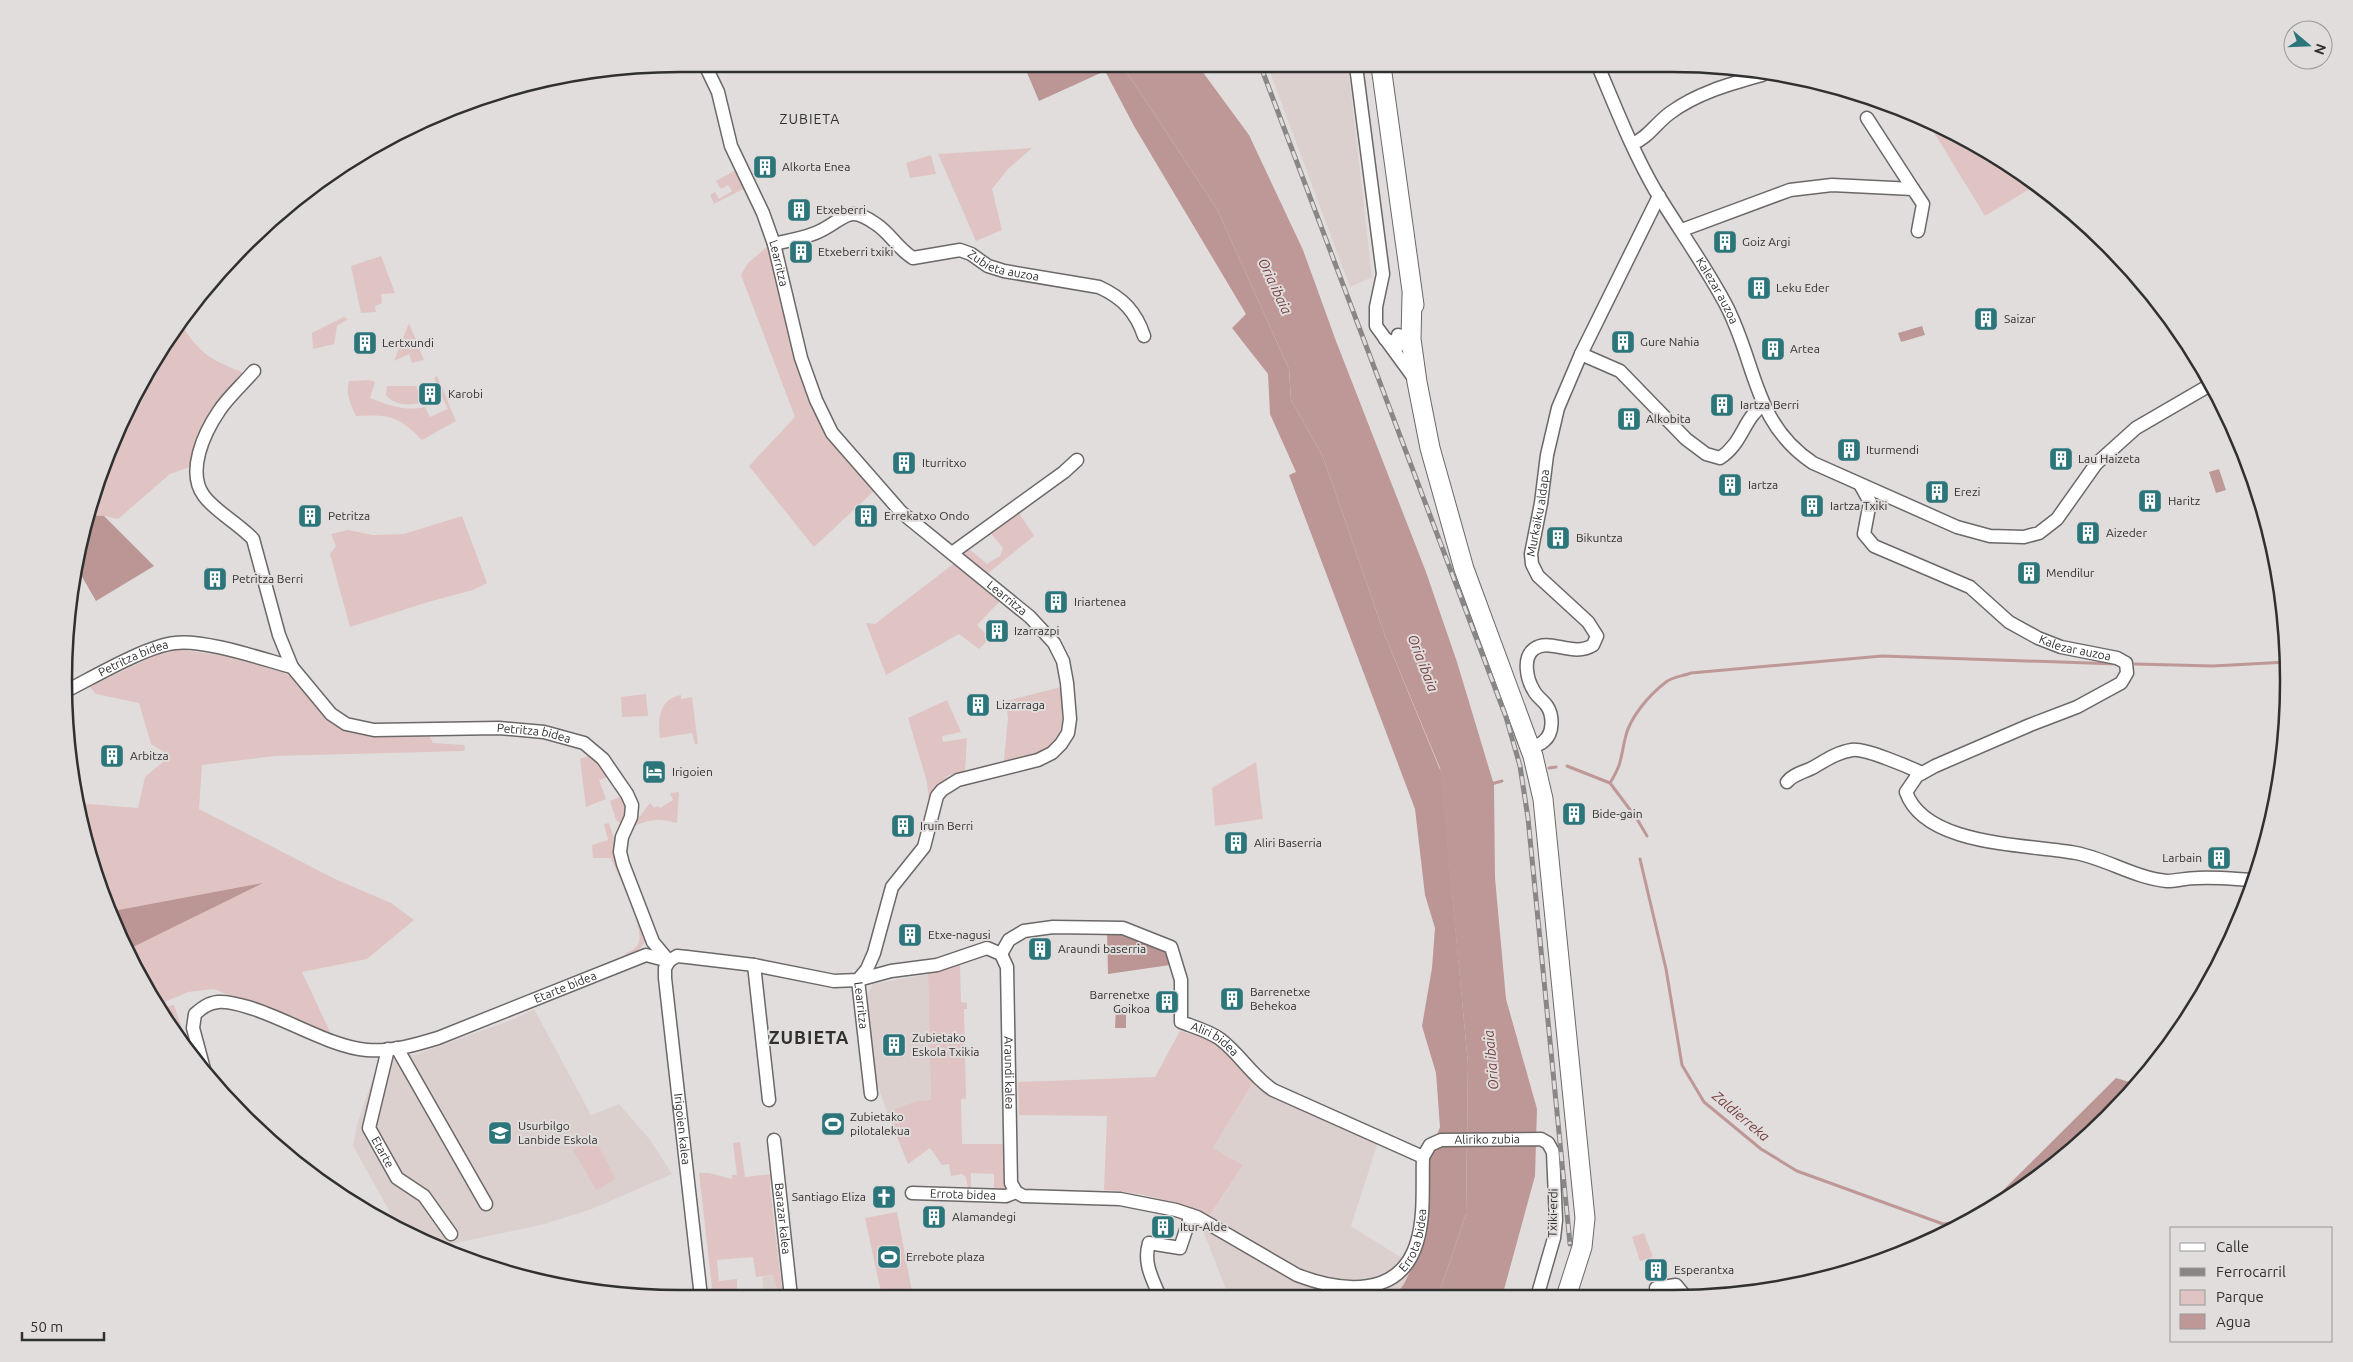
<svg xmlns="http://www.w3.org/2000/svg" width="2353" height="1362" font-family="Ubuntu,sans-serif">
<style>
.built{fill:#dcd0cf}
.green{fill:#dfc4c3}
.forest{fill:#bc9694}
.water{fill:#be9896}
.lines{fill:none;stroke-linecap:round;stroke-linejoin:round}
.stream{stroke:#be9896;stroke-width:3}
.minor-casing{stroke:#6b6867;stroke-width:15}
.highway-casing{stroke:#6b6867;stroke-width:21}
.minor{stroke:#fff;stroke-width:12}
.highway{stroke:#fff;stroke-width:19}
.rail-casing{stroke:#898686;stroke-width:5}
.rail{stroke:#e1dddd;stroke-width:3;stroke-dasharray:9;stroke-linecap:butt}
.labels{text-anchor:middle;stroke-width:4;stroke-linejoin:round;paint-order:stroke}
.poi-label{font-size:12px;fill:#313030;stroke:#e1dddd;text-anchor:start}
.street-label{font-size:12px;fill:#313030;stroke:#e1dddd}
.neighbourhood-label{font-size:14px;letter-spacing:1px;fill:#313030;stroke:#e1dddd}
.water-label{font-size:14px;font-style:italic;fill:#743f3e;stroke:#e1dddd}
.district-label{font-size:18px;font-weight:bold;letter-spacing:1px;fill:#313030;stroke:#e1dddd}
.rim{fill:none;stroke:#313030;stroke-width:2.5}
</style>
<rect width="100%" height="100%" fill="#e1dddd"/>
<g class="built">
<path d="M1348 66 1372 277 1350 287 1268 67Z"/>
<path d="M928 974 931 1100 916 1101 887 1112 878 1086 866 1011 868 993 873 984Z"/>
<path d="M534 1009 591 1115 619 1104 651 1141 672 1174 592 1209 541 1225 451 1244 446 1247 396 1223 353 1146 357 1125 381 1054 415 1055 514 1019Z"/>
<path d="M1254 1081 1379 1139 1351 1226 1413 1265 1404 1285 1394 1297H1229L1202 1228 1243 1165 1213 1148Z"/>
<path d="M773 1275 779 1297H751L759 1296 763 1291 762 1277Z"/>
</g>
<g class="green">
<path d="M1930 126 2015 168 2036 185 1985 216Z"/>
<path d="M1032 148 1008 169 992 189 1002 230 976 241 938 154Z"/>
<path d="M931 155 936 174 910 178 906 163Z"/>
<path d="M736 170 759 212 756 213 743 189 714 204 710 195 715 192 719 199 732 191 728 185 721 189 716 181Z"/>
<path d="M768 246 781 305 806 385 875 490 814 547 749 466 795 417 741 275 748 263Z"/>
<path d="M381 256 395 293 381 294 382 303 375 306 376 312 361 313 351 266Z"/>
<path d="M344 317 348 319 337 326 334 344 313 349 312 333Z"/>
<path d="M180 323C201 354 207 358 242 372L239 383 193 466 170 474 118 519 104 516 87 515C112 449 134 379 180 323Z"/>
<path d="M409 323 424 360 412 363 409 354 394 361Z"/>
<path d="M437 376 456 421 422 440C399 416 389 414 356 416 351 405 345 394 349 381L369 380 375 382 370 398C389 405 405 412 425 407L430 417 448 409 434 378Z"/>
<path d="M387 386H416L423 402C411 406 394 406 386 395Z"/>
<path d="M1017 510 1034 536 987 574 961 554 968 548 987 564 1000 556 1003 548 988 530Z"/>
<path d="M462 516 487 583 473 590 428 602 350 627 330 554 336 546 331 534 348 530 373 535 404 534Z"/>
<path d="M956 562 1001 600 977 625 990 638 979 649 959 634 886 675 866 623 875 624Z"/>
<path d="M176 649 226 656 285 673 294 679 328 718 428 734 433 743 464 745 465 748 464 751 275 756 202 765 199 809 335 879 391 903 414 920 367 959 302 972 332 1036 214 989 188 992 158 1005 147 990 129 954 128 949 260 884 118 910 110 915 76 803 138 808 145 777 170 756 151 744 139 703 96 694 90 687 156 655Z"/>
<path d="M1061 687C1066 742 1060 748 1006 763L1004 760 1008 718 1006 701Z"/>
<path d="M646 694 648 716 622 717 621 697Z"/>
<path d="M681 695V699L692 697 698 744H695L692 733 660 738C658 721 658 699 681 695Z"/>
<path d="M947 700 961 732 942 736 943 742 967 738 965 771 943 777 954 776 940 785 929 802 927 782 908 718Z"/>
<path d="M591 755 607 777 599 780 606 799 586 807 580 759Z"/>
<path d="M1256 762 1263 819 1215 826 1212 788Z"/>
<path d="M679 792 677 823C660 818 649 819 632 827L650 803 654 808 658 806 660 808 673 800 670 793Z"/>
<path d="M622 796C626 806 628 814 620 823L616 820 610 801Z"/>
<path d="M609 823 646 940C642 948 634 956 624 954 631 951 636 949 639 942 644 926 618 876 611 858H593L592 845 608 840 604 824Z"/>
<path d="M960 965 961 1002 967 1003V1009H964L966 1099H961L962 1144H1003L1004 1190H994V1174L971 1173V1189H968L966 1177 962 1174 951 1176 949 1164 942 1165 930 1148 908 1164 887 1112 916 1101 931 1100 928 974Z"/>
<path d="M174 1005 189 1049 160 1008Z"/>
<path d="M1180 1031 1218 1041 1254 1081 1213 1148 1243 1165 1210 1215C1176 1202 1141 1192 1104 1190L1107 1116 1019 1115 1018 1082 1155 1077Z"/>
<path d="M594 1138 616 1179 596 1190 573 1150Z"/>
<path d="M740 1142 745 1177 771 1174 770 1188 783 1297H779L773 1275 756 1277 753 1257 717 1260 719 1281 737 1279V1294L742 1297H713L699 1173H709L732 1179V1175H737L733 1143Z"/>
<path d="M897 1212 913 1297H882L865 1218Z"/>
<path d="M1644 1233 1653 1257 1640 1261 1632 1237Z"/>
</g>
<g class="forest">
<path d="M1123 67 1217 209 1289 369 1291 400 1323 457 1385 636 1441 772 1468 1064 1466 1214 1439 1293 1434 1297H1394L1404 1284 1423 1244 1427 1224 1430 1154 1440 1127 1436 1073 1422 1026 1432 968 1435 928 1425 895 1415 809 1289 475 1296 472 1270 414 1268 374 1232 328 1246 314 1134 126 1105 71 1039 101 1025 68Z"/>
<path d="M87 515 104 516 154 566 96 601 81 575 74 576Z"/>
<path d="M263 883 129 949V954L110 915 118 910Z"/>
<path d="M1128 930 1164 947 1170 965 1108 974 1107 931Z"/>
<path d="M2116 1078 2136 1084 2108 1118 1975 1218Z"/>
</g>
<g class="water">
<path d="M1123 67H1199L1249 135 1303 250 1336 341 1426 572 1457 662 1494 785 1495 878 1506 999 1537 1109 1535 1176 1502 1297H1434L1439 1293 1466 1214 1468 1064 1440 768 1385 636 1323 457 1291 400 1289 369 1217 209Z"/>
<path d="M1922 326 1925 335 1901 342 1898 333Z"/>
<path d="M2219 469 2226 490 2216 493 2209 472Z"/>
<path d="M1116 1008H1126V1028H1115Z"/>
</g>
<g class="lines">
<g class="stream">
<path d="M2135 664 2213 666 2287 662"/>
<path d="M1567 766 1610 783 1637 819 1647 836"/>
<path d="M1549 768 1556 767"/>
<path d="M1610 783C1622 763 1620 761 1625 739 1629 718 1649 695 1666 682 1672 677 1683 676 1691 673L1882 656 2117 664"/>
<path d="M1491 784 1502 781"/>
<path d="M1640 859 1666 969 1682 1065 1704 1102 1761 1149 1797 1171 1943 1224 1969 1221"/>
</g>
<defs>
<g id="minor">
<path d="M1356 66 1383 274 1376 307V326L1414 378"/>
<path id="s1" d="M1598 66C1616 108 1632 150 1655 190 1678 228 1704 264 1725 303 1757 363 1752 422 1813 463L1957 527 1990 536 2024 537 2039 533 2057 519 2096 464 2136 428 2210 385"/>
<path id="s2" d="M707 69 718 92 731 146 763 213 774 244 801 358 816 400 832 433 901 512 1030 617 1054 643 1063 661 1067 683 1070 719 1068 733 1061 744 1052 753 1038 760 958 780 942 790 937 796 924 847 892 887 874 953 867 969 858 980 871 1094"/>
<path d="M1867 118 1913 189"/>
<path d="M1632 144C1648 138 1656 123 1670 113 1697 93 1730 84 1762 75"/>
<path d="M1682 230 1790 190 1832 185 1913 189 1923 204 1918 231"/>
<path id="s3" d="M774 244C789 240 808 238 822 230 846 218 848 204 876 224 890 233 898 249 913 258L960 250 971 254 988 266 1004 271 1099 287C1123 298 1136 312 1144 336"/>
<path d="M1385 339 1400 345 1411 339 1398 335"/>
<path d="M1581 354 1620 371 1686 439 1706 454 1720 458C1743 443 1743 419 1763 405"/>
<path id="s4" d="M254 371C243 384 228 397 219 411 204 433 186 472 204 496 215 511 239 524 253 539L279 635 292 667 331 714 346 724 374 730 499 728 544 732 584 743 603 759 627 794 632 805 631 817 622 837 620 852 623 864 653 942 668 960"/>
<path id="s5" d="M1861 486 1870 502 1864 534 1874 546 1970 587 2009 622 2038 638 2061 647 2117 658 2126 663 2127 673 2121 683 2077 707 2030 725 1935 766 1917 776 1906 792C1925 847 2029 844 2076 853 2107 859 2135 878 2167 881 2176 881 2187 878 2197 878 2216 877 2235 879 2253 880"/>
<path d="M952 553 1064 472 1077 460"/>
<path id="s6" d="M66 691C94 677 146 646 175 643 204 639 262 659 292 667"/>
<path id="s7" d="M1530 747C1535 746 1541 744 1544 741 1554 733 1553 715 1547 706 1543 700 1537 697 1534 691 1527 680 1522 658 1534 649 1549 637 1573 658 1593 645L1597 636 1588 622 1538 576 1532 564 1531 554 1541 503 1547 455 1558 408 1581 354 1659 196"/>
<path d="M1787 782C1793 774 1805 772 1814 767 1826 760 1838 752 1852 750 1865 748 1909 767 1922 773"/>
<path id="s8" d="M1001 954 1009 940 1024 931 1053 927 1123 928 1171 947 1181 980V1022C1194 1027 1209 1031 1220 1039 1240 1054 1252 1076 1273 1090L1423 1157"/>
<path id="s9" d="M669 961 665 968V978L701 1297"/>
<path d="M754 965 769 1100"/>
<path d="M397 1048 486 1204"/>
<path id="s10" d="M388 1049 369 1128 397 1178 424 1196 451 1234"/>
<path id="s11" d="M204 1069 193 1028 195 1014C202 1008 208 1003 218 1002 229 1001 241 1005 251 1008 287 1019 331 1047 367 1050 391 1052 415 1045 438 1038L646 955 669 961 677 956 687 957 754 965 834 981 858 980 891 971 937 965 987 948 1001 954 1007 967 1011 1183 1016 1192"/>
<path id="s12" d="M774 1140 791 1297"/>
<path id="s13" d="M912 1193 1006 1196 1016 1192 1023 1196 1120 1199 1176 1210 1197 1217 1297 1275C1341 1292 1400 1299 1417 1242 1425 1216 1422 1184 1423 1157L1430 1145 1441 1140 1541 1139 1548 1143 1553 1152 1556 1220 1554 1238 1537 1297"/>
<path d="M1656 1288 1676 1285 1686 1297"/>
<path d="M1160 1297C1152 1278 1143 1263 1149 1243L1180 1248 1191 1215"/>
</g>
<g id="highway">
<path d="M1381 66 1414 305"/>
<path d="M1412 295 1411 339 1417 382 1430 448 1464 569 1533 756 1543 799 1585 1218 1582 1247 1566 1297"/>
</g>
</defs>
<use href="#minor" class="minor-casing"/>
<use href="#highway" class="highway-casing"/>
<use href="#minor" class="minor"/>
<use href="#highway" class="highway"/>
<defs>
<path id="rail" d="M1261 67 1506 717 1520 766 1528 818 1570 1244"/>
</defs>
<use href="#rail" class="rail-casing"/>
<use href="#rail" class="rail"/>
</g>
<defs>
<symbol id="building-square" viewBox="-11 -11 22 22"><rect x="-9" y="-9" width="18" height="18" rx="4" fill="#2c767b" stroke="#e1dddd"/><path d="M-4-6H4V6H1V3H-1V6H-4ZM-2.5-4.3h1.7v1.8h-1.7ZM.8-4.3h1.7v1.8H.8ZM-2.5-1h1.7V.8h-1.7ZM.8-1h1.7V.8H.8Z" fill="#fff"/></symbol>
<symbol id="hotel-square" viewBox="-11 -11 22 22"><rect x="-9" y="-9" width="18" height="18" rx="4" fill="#2c767b" stroke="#e1dddd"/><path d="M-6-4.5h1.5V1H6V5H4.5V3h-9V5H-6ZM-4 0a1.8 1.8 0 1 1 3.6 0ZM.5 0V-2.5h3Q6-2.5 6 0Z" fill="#fff"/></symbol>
<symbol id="stadium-square" viewBox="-11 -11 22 22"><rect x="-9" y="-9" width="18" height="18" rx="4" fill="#2c767b" stroke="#e1dddd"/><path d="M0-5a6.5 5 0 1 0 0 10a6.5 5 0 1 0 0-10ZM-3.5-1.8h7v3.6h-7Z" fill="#fff"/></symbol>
<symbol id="school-square" viewBox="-11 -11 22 22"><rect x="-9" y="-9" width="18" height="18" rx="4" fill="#2c767b" stroke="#e1dddd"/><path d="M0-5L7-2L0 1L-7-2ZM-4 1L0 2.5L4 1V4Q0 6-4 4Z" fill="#fff"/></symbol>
<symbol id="church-square" viewBox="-11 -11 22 22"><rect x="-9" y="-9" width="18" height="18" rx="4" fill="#2c767b" stroke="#e1dddd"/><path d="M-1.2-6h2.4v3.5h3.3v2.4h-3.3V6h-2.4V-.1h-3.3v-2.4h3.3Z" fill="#fff"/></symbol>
</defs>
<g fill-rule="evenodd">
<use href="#building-square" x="751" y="153" width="28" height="28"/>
<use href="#building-square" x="785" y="196" width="28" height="28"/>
<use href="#building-square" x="1711" y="228" width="28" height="28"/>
<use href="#building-square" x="787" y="238" width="28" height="28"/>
<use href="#building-square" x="1745" y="274" width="28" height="28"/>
<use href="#building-square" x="1972" y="305" width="28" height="28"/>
<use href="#building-square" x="1609" y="328" width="28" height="28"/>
<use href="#building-square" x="351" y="329" width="28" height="28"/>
<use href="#building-square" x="1759" y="335" width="28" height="28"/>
<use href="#building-square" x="416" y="380" width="28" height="28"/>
<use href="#building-square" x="1708" y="391" width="28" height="28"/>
<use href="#building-square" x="1615" y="405" width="28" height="28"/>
<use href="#building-square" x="1835" y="436" width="28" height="28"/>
<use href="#building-square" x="2047" y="445" width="28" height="28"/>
<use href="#building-square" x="890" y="449" width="28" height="28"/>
<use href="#building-square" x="1716" y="471" width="28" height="28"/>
<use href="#building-square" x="1923" y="478" width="28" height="28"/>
<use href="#building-square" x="2136" y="487" width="28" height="28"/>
<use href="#building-square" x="1798" y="492" width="28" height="28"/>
<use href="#building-square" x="296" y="502" width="28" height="28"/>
<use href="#building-square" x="852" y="502" width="28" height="28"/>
<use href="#building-square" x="2074" y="519" width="28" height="28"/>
<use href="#building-square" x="1544" y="524" width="28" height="28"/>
<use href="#building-square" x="2015" y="559" width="28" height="28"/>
<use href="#building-square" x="201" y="565" width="28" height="28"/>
<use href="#building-square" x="1042" y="588" width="28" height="28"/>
<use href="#building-square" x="983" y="617" width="28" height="28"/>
<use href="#building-square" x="964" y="691" width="28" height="28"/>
<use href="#building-square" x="98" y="742" width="28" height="28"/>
<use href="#hotel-square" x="640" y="758" width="28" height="28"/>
<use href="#building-square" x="1560" y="800" width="28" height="28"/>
<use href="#building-square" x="889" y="812" width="28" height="28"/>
<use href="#building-square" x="1222" y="829" width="28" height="28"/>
<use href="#building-square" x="2205" y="844" width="28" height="28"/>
<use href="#building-square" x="896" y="921" width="28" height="28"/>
<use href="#building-square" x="1026" y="935" width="28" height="28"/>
<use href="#building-square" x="1218" y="985" width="28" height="28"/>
<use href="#building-square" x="1153" y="988" width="28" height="28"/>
<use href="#building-square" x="880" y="1031" width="28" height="28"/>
<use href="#stadium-square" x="819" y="1110" width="28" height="28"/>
<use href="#school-square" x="486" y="1119" width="28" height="28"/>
<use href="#church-square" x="870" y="1183" width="28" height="28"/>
<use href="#building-square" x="920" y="1203" width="28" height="28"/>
<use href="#building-square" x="1149" y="1213" width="28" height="28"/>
<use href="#stadium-square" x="875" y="1243" width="28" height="28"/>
<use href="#building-square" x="1642" y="1256" width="28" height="28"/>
</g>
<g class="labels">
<g class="poi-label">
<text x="782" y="171">Alkorta Enea</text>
<text x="816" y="214">Etxeberri</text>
<text x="1742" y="246">Goiz Argi</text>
<text x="818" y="256">Etxeberri txiki</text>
<text x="1776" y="292">Leku Eder</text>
<text x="2004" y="323">Saizar</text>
<text x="1640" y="346">Gure Nahia</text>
<text x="382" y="347">Lertxundi</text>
<text x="1790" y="353">Artea</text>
<text x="448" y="398">Karobi</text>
<text x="1740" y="409">Iartza Berri</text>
<text x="1646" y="423">Alkobita</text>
<text x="1866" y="454">Iturmendi</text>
<text x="2078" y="463">Lau Haizeta</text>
<text x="922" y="467">Iturritxo</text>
<text x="1748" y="489">Iartza</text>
<text x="1954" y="496">Erezi</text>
<text x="2168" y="505">Haritz</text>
<text x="1830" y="510">Iartza Txiki</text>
<text x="328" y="520">Petritza</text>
<text x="884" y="520">Errekatxo Ondo</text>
<text x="2106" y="537">Aizeder</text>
<text x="1576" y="542">Bikuntza</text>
<text x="2046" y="577">Mendilur</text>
<text x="232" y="583">Petritza Berri</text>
<text x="1074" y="606">Iriartenea</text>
<text x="1014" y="635">Izarrazpi</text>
<text x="996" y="709">Lizarraga</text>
<text x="130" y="760">Arbitza</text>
<text x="672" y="776">Irigoien</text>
<text x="1592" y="818">Bide-gain</text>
<text x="920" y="830">Iruin Berri</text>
<text x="1254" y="847">Aliri Baserria</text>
<text x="2202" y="862" text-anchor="end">Larbain</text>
<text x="928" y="939">Etxe-nagusi</text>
<text x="1058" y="953">Araundi baserria</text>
<text x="1250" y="996">Barrenetxe<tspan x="1250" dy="14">Behekoa</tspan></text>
<text x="1150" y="999" text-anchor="end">Barrenetxe<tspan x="1150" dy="14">Goikoa</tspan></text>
<text x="912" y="1042">Zubietako<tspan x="912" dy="14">Eskola Txikia</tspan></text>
<text x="850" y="1121">Zubietako<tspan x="850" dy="14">pilotalekua</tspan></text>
<text x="518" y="1130">Usurbilgo<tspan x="518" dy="14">Lanbide Eskola</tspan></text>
<text x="866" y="1201" text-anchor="end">Santiago Eliza</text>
<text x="952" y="1221">Alamandegi</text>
<text x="1180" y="1231">Itur-Alde</text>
<text x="906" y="1261">Errebote plaza</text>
<text x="1674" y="1274">Esperantxa</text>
</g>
<g class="street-label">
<text dy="4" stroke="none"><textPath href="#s2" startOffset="208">Learritza</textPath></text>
<text dy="4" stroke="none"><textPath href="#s3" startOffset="256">Zubieta auzoa</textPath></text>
<text dy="4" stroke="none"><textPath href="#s1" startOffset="255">Kalezar auzoa</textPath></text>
<text dy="4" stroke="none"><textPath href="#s7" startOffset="339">Murkaiku aldapa</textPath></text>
<text dy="4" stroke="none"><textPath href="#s2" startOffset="628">Learritza</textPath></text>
<text dy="4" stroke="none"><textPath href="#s5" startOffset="295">Kalezar auzoa</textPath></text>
<text dy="4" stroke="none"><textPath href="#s6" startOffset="75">Petritza bidea</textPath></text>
<text dy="4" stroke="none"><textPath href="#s4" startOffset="612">Petritza bidea</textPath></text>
<text dy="4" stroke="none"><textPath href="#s11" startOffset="450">Etarte bidea</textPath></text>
<text dy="4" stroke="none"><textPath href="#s2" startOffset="1166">Learritza</textPath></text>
<text dy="4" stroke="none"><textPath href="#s8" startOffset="299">Aliri bidea</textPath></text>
<text dy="4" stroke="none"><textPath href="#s11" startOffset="1022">Araundi kalea</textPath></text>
<text dy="4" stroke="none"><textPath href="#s9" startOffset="170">Irigoien kalea</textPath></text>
<text dy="4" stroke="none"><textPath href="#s13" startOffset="705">Aliriko zubia</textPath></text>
<text dy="4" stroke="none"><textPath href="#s10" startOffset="109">Etarte</textPath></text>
<text dy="4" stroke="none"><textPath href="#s13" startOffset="51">Errota bidea</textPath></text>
<text transform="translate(1553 1213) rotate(-89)" y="4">Txiki-erdi</text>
<text dy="4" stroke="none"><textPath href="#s12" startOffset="79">Barazar kalea</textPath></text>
<text dy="4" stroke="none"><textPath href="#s13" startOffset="548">Errota bidea</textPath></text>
</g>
<g class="neighbourhood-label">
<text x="810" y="124">ZUBIETA</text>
</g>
<g class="water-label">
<text transform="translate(1275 286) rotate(65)" y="5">Oria ibaia</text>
<text transform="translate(1423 663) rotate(69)" y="5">Oria ibaia</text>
<text transform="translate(1491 1060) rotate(-95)" y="5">Oria ibaia</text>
<text transform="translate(1741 1116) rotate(40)" y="5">Zaldierreka</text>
</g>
<g class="district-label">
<text x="809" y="1044">ZUBIETA</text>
</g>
</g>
<path d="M0 0H2353V1362H0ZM680 72H1672A608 608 0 0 1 2280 680V682A608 608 0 0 1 1672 1290H680A608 608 0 0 1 72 682V680A608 608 0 0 1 680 72Z" fill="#e1dddd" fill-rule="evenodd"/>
<path class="rim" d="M680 72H1672A608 608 0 0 1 2280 680V682A608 608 0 0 1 1672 1290H680A608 608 0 0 1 72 682V680A608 608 0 0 1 680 72Z"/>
<rect x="2170" y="1227" width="162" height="115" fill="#e1dddd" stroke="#9b9898"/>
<rect x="2180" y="1243" width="25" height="8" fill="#ffffff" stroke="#9b9898"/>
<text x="2216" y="1252" font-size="15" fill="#313030">Calle</text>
<rect x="2180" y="1268" width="25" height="8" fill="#898686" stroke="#9b9898"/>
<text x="2216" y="1277" font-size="15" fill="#313030">Ferrocarril</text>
<rect x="2180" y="1290" width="25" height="15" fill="#dfc4c3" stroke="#9b9898"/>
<text x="2216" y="1302" font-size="15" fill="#313030">Parque</text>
<rect x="2180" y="1314" width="25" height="15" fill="#be9896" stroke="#9b9898"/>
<text x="2216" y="1327" font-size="15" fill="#313030">Agua</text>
<g transform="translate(2308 45) rotate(109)"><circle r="24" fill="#e1dddd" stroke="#9b9898"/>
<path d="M0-4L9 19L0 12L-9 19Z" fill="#2c767b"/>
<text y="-8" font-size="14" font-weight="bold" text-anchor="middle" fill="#313030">N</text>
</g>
<path d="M22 1332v8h82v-8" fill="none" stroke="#313030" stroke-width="2.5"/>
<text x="30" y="1332" font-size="15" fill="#313030" stroke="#e1dddd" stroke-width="4" paint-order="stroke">50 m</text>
</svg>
